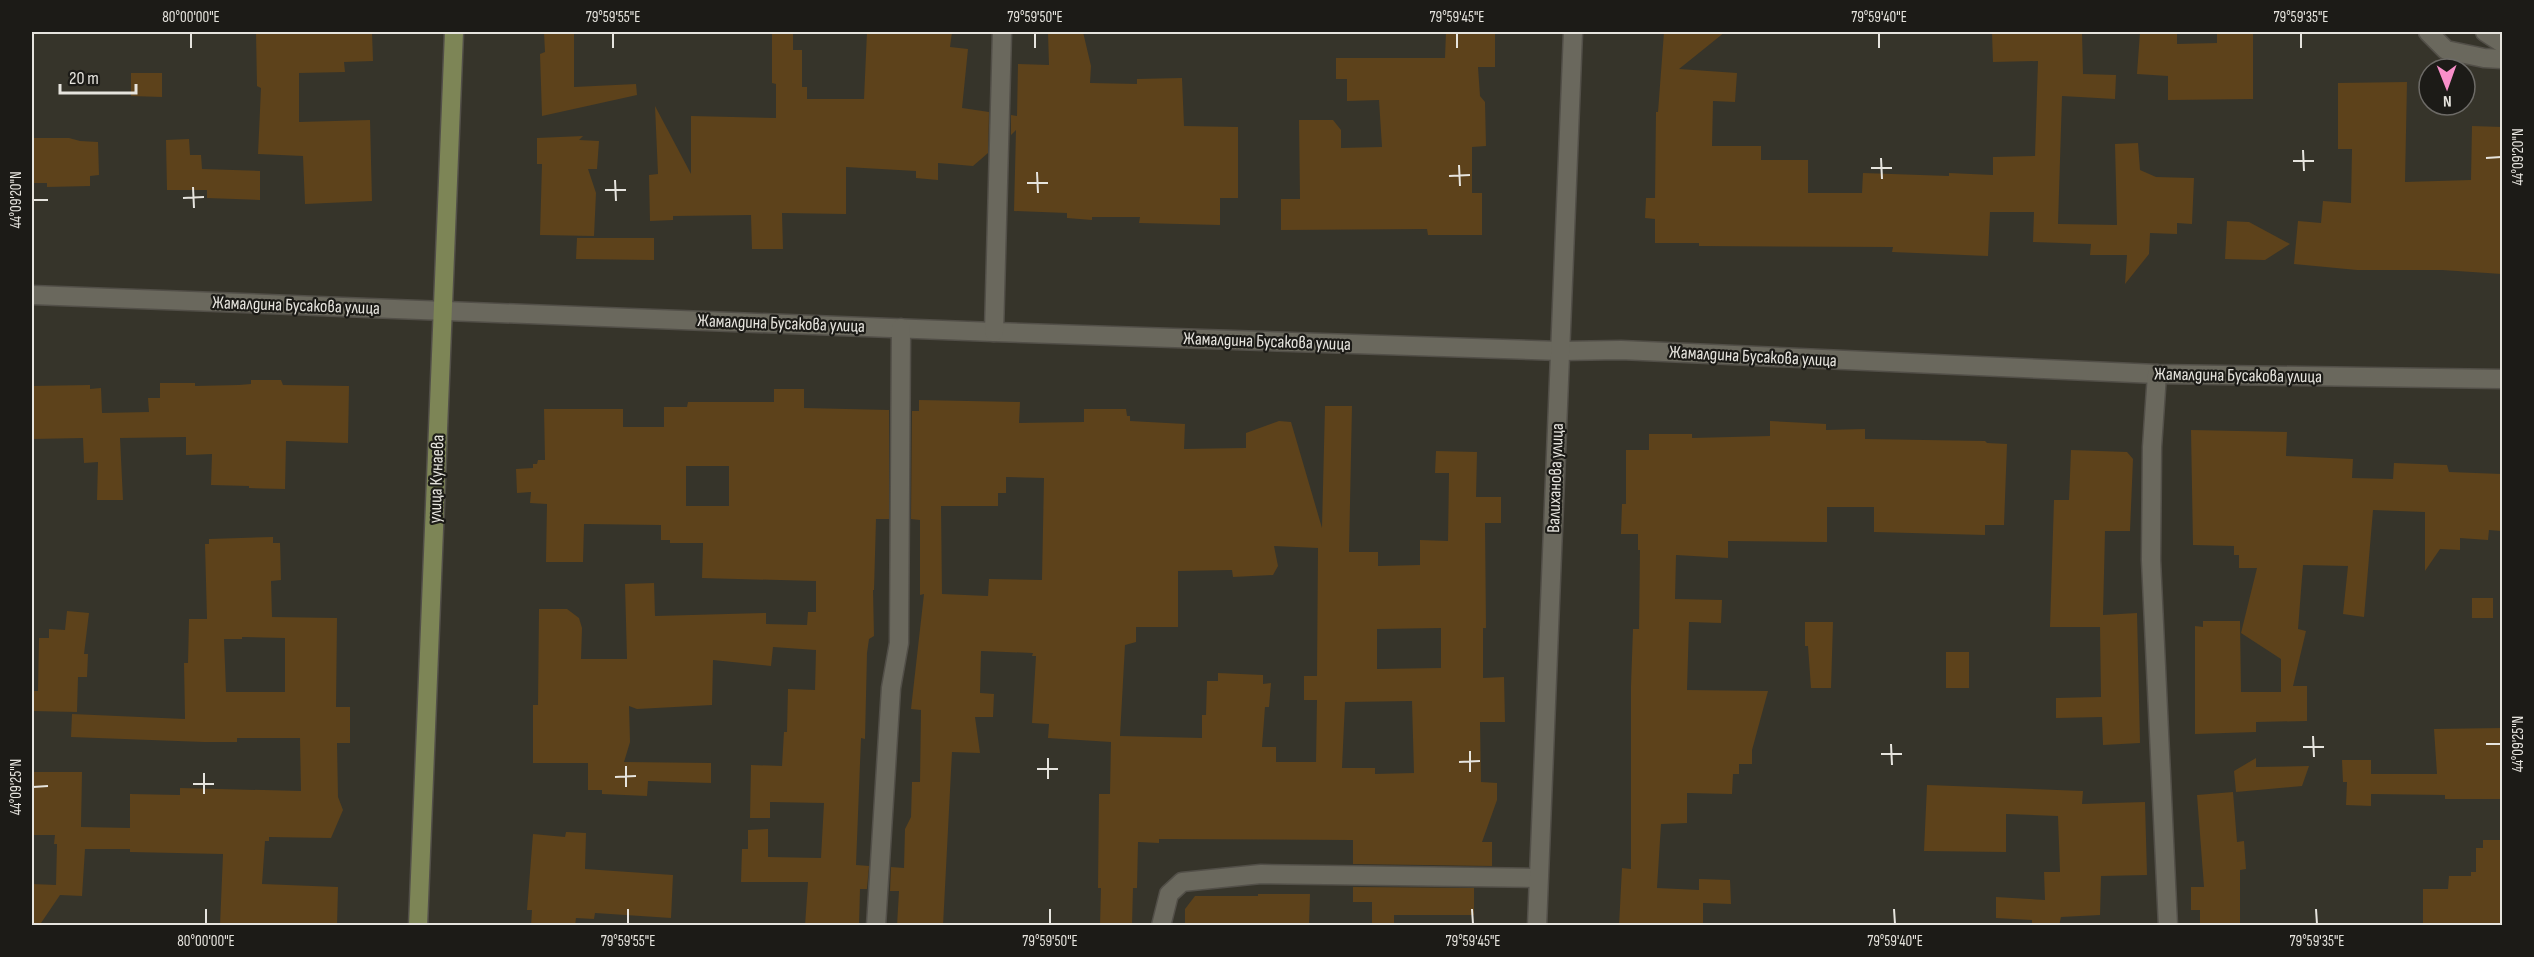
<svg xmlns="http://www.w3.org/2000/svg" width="2534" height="957" font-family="'Sofia Sans Condensed',sans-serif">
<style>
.building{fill:#5d421b;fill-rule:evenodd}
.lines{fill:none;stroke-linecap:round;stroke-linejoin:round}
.minor-casing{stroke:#524f48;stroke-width:21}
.major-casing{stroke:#524f48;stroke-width:21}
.minor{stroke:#6a685d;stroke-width:18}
.major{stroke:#7d8556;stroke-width:18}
.ticks{fill:none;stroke:#e6e4de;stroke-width:2}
.labels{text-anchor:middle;stroke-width:4.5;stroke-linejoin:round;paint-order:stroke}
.street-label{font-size:18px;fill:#e6e4de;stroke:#1c1b17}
.neatline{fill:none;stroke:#e6e4de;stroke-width:2}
.ticks-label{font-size:15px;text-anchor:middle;fill:#e6e4de}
</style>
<rect width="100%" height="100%" fill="#36342a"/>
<g class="building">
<path d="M256 32H372L373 61 344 62 345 72 299 73V122L370 120 372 201 305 204 303 156 258 154 261 88 257 86Z"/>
<path d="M544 32H574V87L636 84 637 95 542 116 540 54 545 52Z"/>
<path d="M772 32H793V50H802V87H807V99H864L867 32H952L950 47 968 49 962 108 989 112 988 153 973 166 938 163V180L916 178V171L846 167V214L782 213 783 249H752L751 215 673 216V220L650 221 649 175 658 174 655 106 691 174V116L776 118V84L772 83Z"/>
<path d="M1048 32H1083L1091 66 1090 83 1137 84V79L1182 78 1184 126 1238 127V198H1220V225L1139 223 1140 217H1092V220L1067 218V213L1014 211 1016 130 1011 135V115L1017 116 1018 64 1049 65Z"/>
<path d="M1446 32H1495V67H1478L1480 96 1485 102 1486 146 1472 147V193H1482V235H1428L1427 229 1281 230V199H1300L1299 120H1333L1341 130V148L1382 147 1379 100 1347 101V79H1336V58H1445Z"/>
<path d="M1664 32H1725L1679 69 1737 73 1735 102 1713 101 1712 146H1761V160H1808V193H1862L1863 173 1949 176V173L1993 175V157L2035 156 2038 61 1993 62 1992 32H2082L2083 74 2116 75 2115 99 2062 96 2058 224 2117 225 2115 144 2138 143 2140 170 2156 177 2194 178 2192 224 2177 223V234L2150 233 2149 254 2125 284 2127 255H2090L2091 244 2033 242 2034 212H1990L1988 256 1892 252 1893 247 1699 246V243H1655V219L1645 218 1646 198H1655L1656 112H1658Z"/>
<path d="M2140 32H2177V44L2217 43V32H2253V99L2168 100V76L2137 74Z"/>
<path d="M131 73H162V97L131 96Z"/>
<path d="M2407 82 2405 182 2471 180 2472 126 2502 127V274L2442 270H2357L2294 264 2298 221 2321 223 2323 201 2351 203 2352 149H2338V83Z"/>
<path d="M583 136 579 140 599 141 597 169H588L596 193 594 236 540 235 542 164H537V138Z"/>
<path d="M32 138H69L80 141 98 142 99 175 90 176V186L47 187V183H32Z"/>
<path d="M189 139 190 155H201L202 169 260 171V200L207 198V190H167L166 140Z"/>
<path d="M2227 221 2249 222 2290 244 2265 260 2225 259Z"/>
<path d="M577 238H654V260L576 259Z"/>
<path d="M251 380H281L283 385 349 386 348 443 286 441 285 489 249 488V486L211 485 212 454 186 455V437L120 438 123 500H97L98 462 84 463 83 438 32 439V386L90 385V389L101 388 102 413 149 412 148 398H160V383H195V386L239 385 251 384Z"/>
<path d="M774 389H804V408L889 410V519H876L874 590H873L874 636 869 639 867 653 865 739 861 738 856 865 869 866 867 889H860L859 926H805L808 882H741L742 849H748V830L768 829V857L821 858 824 803 770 802V818H750L751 765 782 766 784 732H787L788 689 815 690 816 650 773 647 771 666 713 660 712 705 637 709 629 706 630 742 624 762 711 763V783L648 781 647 796 602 794V790H588V763H533V705H538L539 609H567L579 618 582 628 581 659H627L625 584 654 583 655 616 766 613V624L807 625 808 612H816V581L702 578 703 543H670V540H661V525L584 524 583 562H546L547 504 530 503 531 492 517 493 516 469 533 468V464H537L538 460H545L544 409H623V427H664V407H687L688 402H774ZM686 466H729V506H686Z"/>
<path d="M919 400 1020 402 1019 423 1084 422V409H1126L1127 416H1130V421L1185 424 1184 449 1246 448V433L1279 421 1291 422 1322 528 1325 406H1352L1349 552H1378V566L1420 565V540L1448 541 1449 473H1435L1436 451 1477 452 1476 497H1501V523H1485L1486 628H1483V678L1504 677 1505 722H1480L1481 782 1497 783V800L1482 842H1492V866L1353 864V840L1159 839V843L1138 842 1137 888H1133L1132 926H1100L1101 888H1098L1099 794H1110L1111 742 1048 738 1049 724 1032 723 1036 656H1032L1033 653 981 651 980 693 994 694 993 717H975L980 753 952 752 943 926H897L899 891H890L891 867 904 868 905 829 911 817 912 782H920L921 710 911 709 924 594 920 595V520L911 519 912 411H919ZM1006 477 1044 478 1042 580 989 579 988 596 942 594 941 506H998V493H1006ZM1274 546 1318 548 1317 676H1304V700H1317L1316 762H1276V747H1262L1265 707H1269L1271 683 1263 684V675L1218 673V681H1207L1206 715H1202V738L1120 736 1125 645 1136 642V627H1178V571L1232 570 1233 577 1273 575 1278 566ZM1441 628V668L1377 669V629ZM1412 701 1414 773 1375 774V768H1342L1345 702Z"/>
<path d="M1770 421 1826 424V430L1865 429V439L1985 441 1987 443 2007 444 2004 525H1985V535L1874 532V507H1827V542L1728 541V558L1676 555 1675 599 1722 600 1721 623 1689 622 1687 690 1768 691 1752 750V764H1739V774H1733L1732 794 1687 793V823L1661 824 1657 888 1699 890V879L1730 880 1731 904 1703 903V926H1619L1622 868 1631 869V686L1633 629H1639L1640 550H1638V534H1621L1622 504H1626V450H1649V434H1692V438L1770 436Z"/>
<path d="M2191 430 2287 432 2286 456 2353 459 2352 478 2393 479 2394 463 2447 465 2449 472 2502 474V531L2489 530 2488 540 2460 538V550L2440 549 2425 571V512L2373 510 2364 617 2343 614 2348 566 2303 565 2298 629 2306 631 2293 686H2307V721L2256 722V732L2195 734V626L2203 627V621H2240L2241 692H2281V659L2241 633 2257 568H2239V555H2234V546L2193 545Z"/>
<path d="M2071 450 2127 452 2133 459 2130 531H2105L2103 615 2137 613 2140 743 2103 745 2102 717 2056 718V698L2101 697 2100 627H2050L2054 500H2069Z"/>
<path d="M273 537V543H280L281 580 271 581 272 617 337 618 336 707H350V743H337L338 797 343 810 331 838 269 837V841H265L262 884 338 887 337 926H220L223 854 130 852V849H85L82 896 60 895 39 926H32V884L56 885 57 844H54L55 835H32V772H82L81 827 130 828V794L180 795V788L301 791 300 738H237V742H204L71 737 72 714 185 719 184 663H188L189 619H207L205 544H209V539ZM242 637 285 638V692H226L224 639H242Z"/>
<rect x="2472" y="598" width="21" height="20"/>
<path d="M67 611 89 613 84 654H88L87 677H78L77 712 32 711V691H38L39 638H49V629L65 630Z"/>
<path d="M1805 622H1833L1831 688H1811L1808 646H1805Z"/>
<rect x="1946" y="652" width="23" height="36"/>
<path d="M2502 728V799H2445V795L2371 794V806L2346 805 2347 782H2343L2342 760H2371V774H2437L2434 729Z"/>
<path d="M2256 758V767L2309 766 2302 786 2236 792 2234 771Z"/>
<path d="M1927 785 2083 791 2082 804 2145 802 2147 875 2101 876 2100 915 2061 917 2059 926H2032V920L1996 918V897L2045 900 2044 872H2060L2058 816 2006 814V852L1924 851Z"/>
<path d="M2233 792 2237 842 2244 841 2246 869 2240 870V926H2200V910H2191V887H2204L2197 795Z"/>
<path d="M566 832 586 833 585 869 673 875 671 918 595 913 594 919 576 918 575 926H531L532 910H527L533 834 565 837Z"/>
<path d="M2483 840H2502V926H2423V889H2448L2449 876H2471V872H2476V848H2483Z"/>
<path d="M1353 887 1474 888V915H1394V926H1372V902H1353Z"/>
<path d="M1258 894H1310L1309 926H1185V909L1195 896H1258Z"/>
</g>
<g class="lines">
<defs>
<g id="minor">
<path d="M2428 32 2446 50 2484 58 2502 59"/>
<path d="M2485 32 2502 43"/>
<path d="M32 295 994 332 1560 351 1621 350 2157 374 2502 379"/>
<path d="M994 332 1002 32"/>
<path d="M2157 374 2152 447 2151 560 2168 926"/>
<path d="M876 926 891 688 899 643 901 328"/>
<path d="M1161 926 1169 894 1182 882 1261 874 1538 878"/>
<path d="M1537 926 1573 32"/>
</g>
<path id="major" d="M418 926 454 32"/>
</defs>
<use href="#minor" class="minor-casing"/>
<use href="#major" class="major-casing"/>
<use href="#minor" class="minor"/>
<use href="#major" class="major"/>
</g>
<path class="ticks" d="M191 33V48M613 33V48M1035 33V48M1457 33V48M1879 33V48M2301 33V48M2303 150 2304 171M1881 158 1882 179M2486 158 2501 157M2293 161H2314M1459 165 1460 186M1871 168H1892M1037 172 1038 193M1449 176 1470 175M615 180 616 201M1027 183H1048M193 187 194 208M605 190H626M183 198 204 197M33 200H48M2313 736 2314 757M1891 744 1892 765M2486 744H2501M2303 747H2324M1470 751V772M1881 754H1902M1048 758V779M1459 762 1480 761M626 766V787M1037 769H1058M204 773V794M615 777 636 776M193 784H214M33 787 48 786M206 909V924M628 909V924M1050 909V924M1472 909 1473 924M1894 909 1895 924M2316 909 2317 924"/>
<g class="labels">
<g class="street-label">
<text transform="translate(296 305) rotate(2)" y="6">Жамалдина Бусакова улица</text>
<text transform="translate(781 323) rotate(2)" y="6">Жамалдина Бусакова улица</text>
<text transform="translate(1267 341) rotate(2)" y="6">Жамалдина Бусакова улица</text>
<text transform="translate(1753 356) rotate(3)" y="6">Жамалдина Бусакова улица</text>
<text transform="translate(2238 375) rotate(1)" y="6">Жамалдина Бусакова улица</text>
<text transform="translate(1555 478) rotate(-88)" y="6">Валиханова улица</text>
<text transform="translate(436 479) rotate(-88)" y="6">улица Кунаева</text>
</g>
</g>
<rect width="2534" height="957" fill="none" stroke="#1c1b17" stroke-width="66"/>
<g transform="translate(2447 87) rotate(179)"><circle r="28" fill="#1c1b17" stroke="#6d6b67" stroke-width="1.5"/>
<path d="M0-4.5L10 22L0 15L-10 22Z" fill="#f98fca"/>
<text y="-9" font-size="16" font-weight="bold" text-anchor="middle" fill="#e6e4de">N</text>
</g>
<path d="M60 84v9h76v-9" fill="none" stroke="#e6e4de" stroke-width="3"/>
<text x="69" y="84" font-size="18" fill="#e6e4de" stroke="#1c1b17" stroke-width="4.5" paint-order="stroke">20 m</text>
<rect x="33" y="33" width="2468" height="891" class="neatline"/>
<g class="ticks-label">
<text x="191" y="22">80°00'00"E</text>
<text x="613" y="22">79°59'55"E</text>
<text x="1035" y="22">79°59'50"E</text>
<text x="1457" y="22">79°59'45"E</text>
<text x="1879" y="22">79°59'40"E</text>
<text x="2301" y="22">79°59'35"E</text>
<text transform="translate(2518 157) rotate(-90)" y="5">44°09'20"N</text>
<text transform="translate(16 200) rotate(-90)" y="5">44°09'20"N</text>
<text transform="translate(2518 744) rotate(-90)" y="5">44°09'25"N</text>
<text transform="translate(16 787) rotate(-90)" y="5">44°09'25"N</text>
<text x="206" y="946">80°00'00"E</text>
<text x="628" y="946">79°59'55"E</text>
<text x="1050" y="946">79°59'50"E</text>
<text x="1473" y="946">79°59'45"E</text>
<text x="1895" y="946">79°59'40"E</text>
<text x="2317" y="946">79°59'35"E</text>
</g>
</svg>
